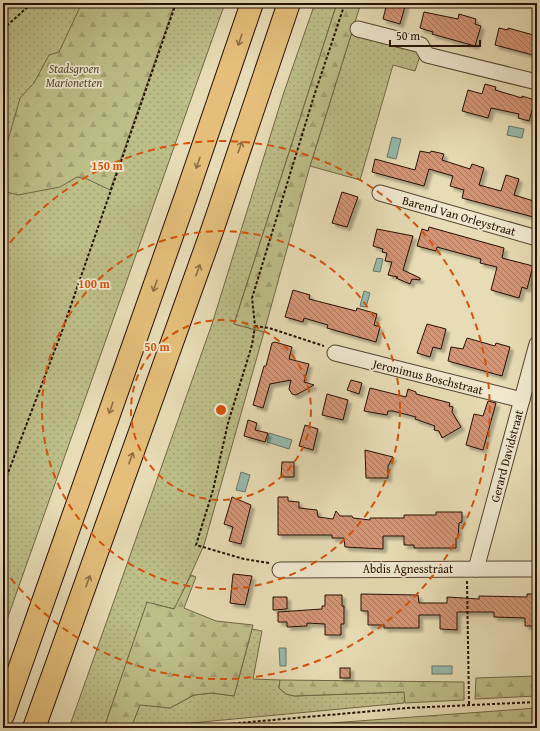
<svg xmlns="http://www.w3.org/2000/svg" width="540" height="731" font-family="'Gentium Book Plus',serif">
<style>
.green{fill:url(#green-dots);stroke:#726646}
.forest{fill:url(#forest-firs);stroke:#726646}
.water{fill:#97bbaf;stroke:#6a766b}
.building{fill:url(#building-back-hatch);stroke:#260f04;filter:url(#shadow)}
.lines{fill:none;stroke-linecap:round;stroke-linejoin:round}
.minor-casing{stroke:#564230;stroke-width:17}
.highway-casing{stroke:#260f04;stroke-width:24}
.path{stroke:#260f04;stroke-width:2;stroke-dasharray:3 2;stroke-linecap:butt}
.minor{stroke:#efe8cf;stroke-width:15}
.highway{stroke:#e4be7a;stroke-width:22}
.oneway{stroke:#8e6f45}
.ring{fill:none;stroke:#d5520b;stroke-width:2;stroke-dasharray:7 5}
.labels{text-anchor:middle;stroke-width:3.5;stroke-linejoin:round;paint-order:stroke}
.park-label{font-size:12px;font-style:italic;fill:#5b4c32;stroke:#efe8cf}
.street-label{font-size:12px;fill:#260f04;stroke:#efe8cf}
.centre{fill:#d5520b;stroke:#efe8cf;stroke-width:2}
.ring-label{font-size:12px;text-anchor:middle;font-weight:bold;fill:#d5520b;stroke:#efe8cf;stroke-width:3.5;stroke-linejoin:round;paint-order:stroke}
</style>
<defs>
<pattern id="green-dots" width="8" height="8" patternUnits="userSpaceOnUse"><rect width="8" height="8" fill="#bdbe88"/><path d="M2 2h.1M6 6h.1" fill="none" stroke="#a2a274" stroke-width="1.8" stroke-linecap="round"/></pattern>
<pattern id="forest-firs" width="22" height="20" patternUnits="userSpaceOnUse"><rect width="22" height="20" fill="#bdbe88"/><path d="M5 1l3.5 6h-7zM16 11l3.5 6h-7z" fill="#a2a274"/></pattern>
<pattern id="building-back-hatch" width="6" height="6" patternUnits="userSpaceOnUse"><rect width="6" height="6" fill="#d39576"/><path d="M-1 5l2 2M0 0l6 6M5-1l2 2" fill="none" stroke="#ab785f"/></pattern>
<filter id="shadow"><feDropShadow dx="3.5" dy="3.5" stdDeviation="1" flood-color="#0004"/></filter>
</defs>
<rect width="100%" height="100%" fill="#e7dcb5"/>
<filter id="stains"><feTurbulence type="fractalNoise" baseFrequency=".005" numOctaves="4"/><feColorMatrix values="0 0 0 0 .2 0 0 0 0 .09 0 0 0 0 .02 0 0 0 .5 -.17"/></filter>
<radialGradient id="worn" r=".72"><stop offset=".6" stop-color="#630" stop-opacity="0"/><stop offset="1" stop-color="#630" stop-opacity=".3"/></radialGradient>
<g class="green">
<path d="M3 3H225L3 631Z"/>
<path d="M315 3H337L234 324 264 332 204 545 175 609 147 603 104 728H69L212 324 283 95Z"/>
<path d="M352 32 422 50 415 71 393 65 360 180 310 166Z"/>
<path d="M252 629 262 631 253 679 280 680 279 688 286 694 294 696 405 692 404 703 170 725 154 728H131L140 704 170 708 194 695 212 693 234 696Z"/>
</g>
<g class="forest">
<path d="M89 3H175L110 190 87 179 77 177 60 187 18 195 7 192 3 182V158L20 98 34 83 49 55 59 52 80 7Z"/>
<path d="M337 3H361L310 166 264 332 234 324Z"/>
<path d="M191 575 196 577 184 608 216 621 253 625 234 696 212 693 194 695 170 708 140 705 131 728H104L147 602 174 609Z"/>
<path d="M537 676V696L475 699 476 678Z"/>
<path d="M280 680 464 682V700L405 703 404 692 294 696 286 694 279 688Z"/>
<path d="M537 708V728H262Z"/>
</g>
<g class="water">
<path d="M509 126 524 129 522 138 507 135Z"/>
<path d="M392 137 401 139 396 159 387 157Z"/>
<path d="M377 258 383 259 380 272 373 271Z"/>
<path d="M364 291 370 293 366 307 360 306Z"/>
<path d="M269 433 292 440 289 449 267 442Z"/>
<path d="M241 472 250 475 245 492 236 490Z"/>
<path d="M279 648H286V666H280Z"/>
<rect x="432" y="666" width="20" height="8"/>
</g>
<g class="building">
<path d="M387 3H406L400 24 383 19Z"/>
<path d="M424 12 458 19 459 14 476 19 475 24 481 26 475 46 432 34 433 32 420 28Z"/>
<path d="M499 28 508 30V28L537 36V56L495 45Z"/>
<path d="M485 84 496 87 495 90 522 98V96L535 100 529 121 518 118 519 114 491 108 488 118 462 111 468 90 482 94Z"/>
<path d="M420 151 430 153 431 151 444 154 442 160 470 169 472 164 484 168 479 185 501 191 506 175 519 179 514 195 537 202V218L462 198 464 190 450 186 453 176 429 169 424 186 372 172 375 159 415 170Z"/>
<path d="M342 192 358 197 347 227 332 223Z"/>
<path d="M429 227 504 248 502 258 533 266 527 289 522 287 519 298 491 290 497 267 480 263 481 259 437 247 436 251 417 246 422 229 428 231Z"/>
<path d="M377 229 413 236 403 270 420 278V280L412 279 410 284 396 278 398 277 388 275 392 262 385 261 387 253 382 252 383 249 373 246Z"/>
<path d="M293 290 310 295 309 299 356 311 357 308 377 314 374 325 380 327 376 342 327 328 328 325 304 318 303 322 285 317Z"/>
<path d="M427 324 446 329 441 349 433 347 430 357 417 353Z"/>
<path d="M467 338 495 346 496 343 510 347 502 376 448 361 451 347 463 349Z"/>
<path d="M275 342 292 347 289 359 309 364 304 382 314 385 296 395 292 394 289 389 291 380 270 384 263 408 253 405 264 366H266L272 343Z"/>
<path d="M351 380 362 383 359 394 347 390Z"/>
<path d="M370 388 406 397 408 389 416 392V394L450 403 449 406 453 407 452 412 461 427 442 438 439 431 434 430 435 426 415 419 416 417 393 411H388L387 415 364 411Z"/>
<path d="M327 394 348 400 343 420 322 415Z"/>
<path d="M488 401 496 403 483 450 466 445 474 414 483 416Z"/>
<path d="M248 420 257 423 255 430 268 433 265 442 244 436Z"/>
<path d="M305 425 318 429 313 450 299 446Z"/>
<path d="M365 450 393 457 388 466V478H366Z"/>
<path d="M282 462H294V477H281Z"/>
<path d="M232 497 251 505 241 544 229 541 233 527 224 524Z"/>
<path d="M278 497H288V501L299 502V508L317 510 318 517 333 519 336 511 340 516H352L353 518 370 520V518H404V515H436V512H462V522L459 523 458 538H456V548H414V545H404V536H383V549L345 547 344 538H332V535H278Z"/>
<path d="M233 574 252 576 245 605 230 603Z"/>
<path d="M361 594 418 595 419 603H447V597L479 599V596L527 597V594H537V626H525V618L494 617V612H457V630L440 629V615H419V628H384V625H368V611H361Z"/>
<path d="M325 595H342V606H344V624H341V635H325V624L307 623V626L287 627V622H278V612L322 609V606H325Z"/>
<path d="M273 597H287V609L273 610Z"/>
<rect x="340" y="668" width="10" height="10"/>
</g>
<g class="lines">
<defs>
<g id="minor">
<path d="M358 29 421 45 427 55 537 82"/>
<path d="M380 193 537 238"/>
<path d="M335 353 522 400"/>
<path d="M476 569 537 344"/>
<path d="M280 570 537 569"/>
</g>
<g id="highway">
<path d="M3 715 186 196 252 3"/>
<path d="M34 728 213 228 289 3"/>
</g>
</defs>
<use href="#minor" class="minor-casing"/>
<use href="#highway" class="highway-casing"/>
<g class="path">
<path d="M3 29 32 3"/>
<path d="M255 326 269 328 324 346"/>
<path d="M3 486 61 334 176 3"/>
<path d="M269 563 244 559 196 545 213 490 228 423 252 345 255 326 252 298 314 96 345 3"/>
<path d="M467 581 469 704"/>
<path d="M183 728 407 708 537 702"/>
</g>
<use href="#minor" class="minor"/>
<use href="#highway" class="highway"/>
</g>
<defs><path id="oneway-shaft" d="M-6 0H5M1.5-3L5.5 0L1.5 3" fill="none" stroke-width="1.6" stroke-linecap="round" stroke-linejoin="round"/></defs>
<g class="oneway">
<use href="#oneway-shaft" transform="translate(240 40) rotate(109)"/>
<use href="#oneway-shaft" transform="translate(240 147) rotate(-71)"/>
<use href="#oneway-shaft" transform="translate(198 163) rotate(109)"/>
<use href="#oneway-shaft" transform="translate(198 270) rotate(-70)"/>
<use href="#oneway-shaft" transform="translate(155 286) rotate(109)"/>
<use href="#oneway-shaft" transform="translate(111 408) rotate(109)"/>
<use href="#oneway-shaft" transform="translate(131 458) rotate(-70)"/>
<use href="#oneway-shaft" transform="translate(88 581) rotate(-70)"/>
</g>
<g class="ring">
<circle cx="221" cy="410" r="90"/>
<circle cx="221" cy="410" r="179"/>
<path d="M3 252A269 269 0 1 1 3 568"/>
</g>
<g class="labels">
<g class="park-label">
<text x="74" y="73">Stadsgroen<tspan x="74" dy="14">Marionetten</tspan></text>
</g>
<g class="street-label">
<text transform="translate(459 216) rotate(16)" y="4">Barend Van Orleystraat</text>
<text transform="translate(428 377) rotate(14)" y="4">Jeronimus Boschstraat</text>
<text transform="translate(507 456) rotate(-75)" y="4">Gerard Davidstraat</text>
<text x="408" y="573">Abdis Agnesstraat</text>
</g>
</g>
<circle cx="221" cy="410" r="6" class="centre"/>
<g class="ring-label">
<text x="107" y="170">150 m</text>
<text x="94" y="288">100 m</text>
<text x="157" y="351">50 m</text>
</g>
<rect width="540" height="731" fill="none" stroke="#e7dcb5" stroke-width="16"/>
<rect x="4" y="4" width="532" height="723" fill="none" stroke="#260f04" stroke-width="2"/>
<rect x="8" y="8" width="524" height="715" fill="none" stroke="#260f04"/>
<path d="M390 40v6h90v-6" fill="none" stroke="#260f04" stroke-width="2"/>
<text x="396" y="40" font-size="12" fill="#260f04" stroke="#efe8cf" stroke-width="3" paint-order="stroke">50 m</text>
<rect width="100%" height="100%" filter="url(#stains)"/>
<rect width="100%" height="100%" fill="url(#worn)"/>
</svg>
